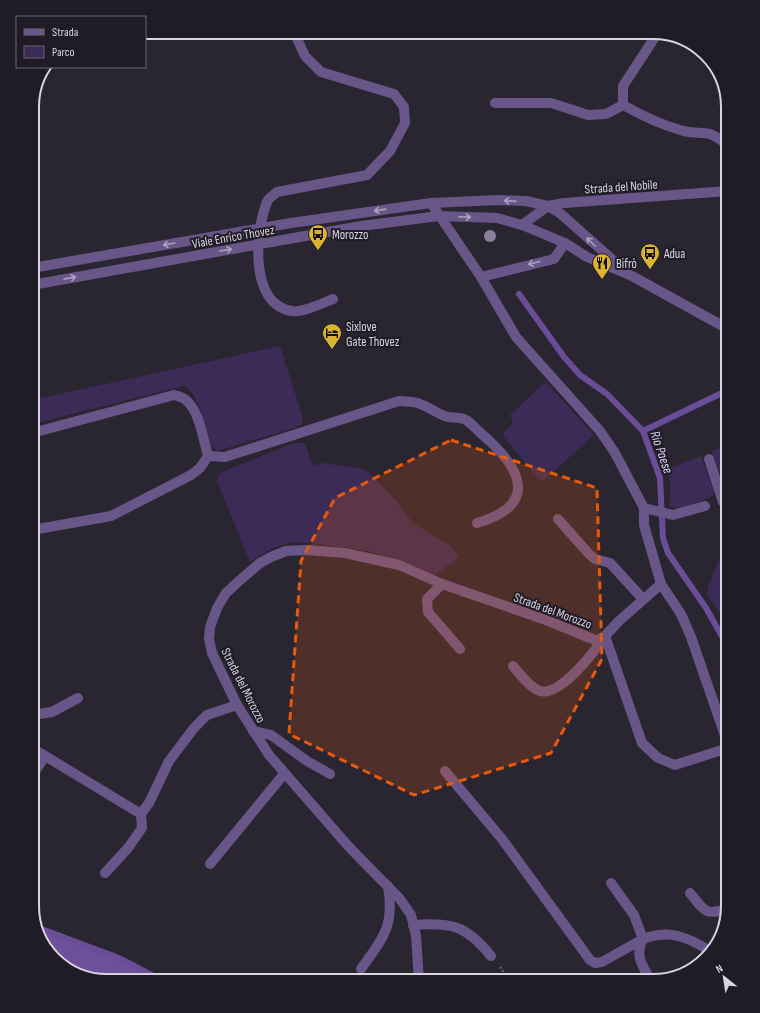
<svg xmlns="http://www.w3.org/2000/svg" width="760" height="1013" font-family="'Sofia Sans Condensed',sans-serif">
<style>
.green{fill:#3c2b57}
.forest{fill:#6d5099}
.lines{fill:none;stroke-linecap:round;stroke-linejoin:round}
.stream{stroke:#6a4d97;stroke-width:6}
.path{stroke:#615e69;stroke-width:2.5;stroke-dasharray:2 2;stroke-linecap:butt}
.service{stroke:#695688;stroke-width:10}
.minor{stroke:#695688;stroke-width:10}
.tertiary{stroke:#695688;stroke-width:10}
.tree{fill:#8a819d}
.oneway{stroke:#aba2bb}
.marked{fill:#e8590c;fill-opacity:0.2;stroke:#e8590c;stroke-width:3;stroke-dasharray:8 5;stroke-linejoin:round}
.labels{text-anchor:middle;stroke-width:4;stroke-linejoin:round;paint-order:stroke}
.street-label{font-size:13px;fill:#d7d5dd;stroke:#201c27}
.poi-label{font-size:13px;fill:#d7d5dd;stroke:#201c27;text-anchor:start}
.water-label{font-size:14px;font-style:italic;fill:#ddcff9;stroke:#201c27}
.rim{fill:none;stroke:#d7d5dd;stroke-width:2}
</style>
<rect width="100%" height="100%" fill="#292531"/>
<g class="green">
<path d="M280 346 302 415V424L294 428 217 451 211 446C206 429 199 392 184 386L32 424V400Z"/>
<path d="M547 383 594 435 543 481 538 478 504 437 503 433 513 423 510 415 542 385Z"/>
<path d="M294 443H304C309 450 308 460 314 466L321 463 360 468 371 474 397 502 413 523 451 546 458 556 457 559 434 576 370 551 311 543 293 542 273 548 250 562 217 481 218 475 224 471Z"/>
<path d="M728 445V497L712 451Z"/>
<path d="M701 456 714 491 713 496 685 508 670 507V481L668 469Z"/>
<path d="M728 538V625L707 594 708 587Z"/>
</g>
<path class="forest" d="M38 925 114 953 170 981H107L70 971 45 947Z"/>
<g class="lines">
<g class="stream">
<path d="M519 294 564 357 580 375 607 394 643 431 660 478 663 538 668 553 706 608 728 647"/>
<path d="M643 431 728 390"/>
<path d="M39 928 121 959 162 981"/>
</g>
<path class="path" d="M500 967 510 981"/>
<g class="service">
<path d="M294 32 305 56 321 72 394 94 404 107 405 123 390 151 367 175 277 192C274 195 268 198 267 202 255 231 249 305 292 311 302 313 323 303 333 299"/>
<path d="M657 32 655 37 623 86V105C641 115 659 124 680 130 702 137 707 126 728 146"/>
<path d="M495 103H551L588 115 606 114 623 105"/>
<path d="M208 456 225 457 399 401C406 402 414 401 420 404 429 407 438 414 448 417 453 418 461 417 466 420 472 424 478 431 484 436 523 470 538 505 477 523"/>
<path d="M709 459 723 502 728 505"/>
<path d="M644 508 673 515 705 506"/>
<path d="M558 519 589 554 595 559 610 563 643 599"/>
<path d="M442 584 427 599 428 612 460 649"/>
<path d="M605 636 642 743 658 758 675 765 728 748"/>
<path d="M513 666C520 674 529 687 540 691 560 697 595 651 605 636"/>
<path d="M32 715 52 712 78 698"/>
<path d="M253 731 271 735 307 761 330 774"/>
<path d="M141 814 149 803 169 761 194 728 207 715 237 705"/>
<path d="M210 864 284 774"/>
<path d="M611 883 634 915 643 939"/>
<path d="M690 893C704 910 705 917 728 908"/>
<path d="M413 925C451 922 466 925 491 956"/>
<path d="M361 969C383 938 395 926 388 886"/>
</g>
<g class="minor">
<path d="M522 225 548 206 564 203 728 191"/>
<path d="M481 277 554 259 565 243"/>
<path d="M32 530 111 516 191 475 200 468 208 456C203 439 200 412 186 400 183 397 178 396 174 395L32 433"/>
<path d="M661 584 681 614 691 637 728 744"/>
<path d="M32 748 141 814 142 828 128 848 105 873"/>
<path d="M445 771 502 839 590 960 595 963 602 962 643 939"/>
<path d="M32 776 45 756"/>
<path d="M419 981 416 936 411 915 400 899 349 847 269 755 237 705 212 653 209 639 210 627 217 608 226 593 239 581 260 563 271 557 286 551 306 550 345 553 399 565 442 584 546 620 595 640H599L605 636 619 621 661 584 644 525V508L615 453 600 431 516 337 481 277 431 203"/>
<path d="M651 981C643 966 634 956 643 939 669 929 688 937 710 951"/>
</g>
<g class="tertiary">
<path d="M32 268 291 223 431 203 498 200 526 201 548 206 561 214 623 269"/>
<path d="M32 285 361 226 439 216 497 218 522 225 565 243 587 257 632 276 728 329"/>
</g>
</g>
<circle class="tree" cx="490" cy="236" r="6"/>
<defs><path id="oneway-shaft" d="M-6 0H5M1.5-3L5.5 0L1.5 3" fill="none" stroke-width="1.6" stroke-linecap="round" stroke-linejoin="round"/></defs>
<g class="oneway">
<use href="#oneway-shaft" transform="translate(510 201) rotate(-177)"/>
<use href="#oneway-shaft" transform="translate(380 210) rotate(172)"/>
<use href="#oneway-shaft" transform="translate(465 217) rotate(2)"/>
<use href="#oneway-shaft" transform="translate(591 242) rotate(-135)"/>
<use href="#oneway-shaft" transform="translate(169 244) rotate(170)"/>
<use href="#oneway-shaft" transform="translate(226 250) rotate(-10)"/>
<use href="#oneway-shaft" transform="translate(534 263) rotate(166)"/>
<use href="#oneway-shaft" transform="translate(70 278) rotate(-10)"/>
</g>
<path class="marked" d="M451 440 597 488 602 659 551 753 414 795 289 734 301 561 335 498Z"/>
<defs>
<symbol id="bus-pin" viewBox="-11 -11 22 30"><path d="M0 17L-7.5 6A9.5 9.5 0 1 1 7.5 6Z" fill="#dab333" stroke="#201c27"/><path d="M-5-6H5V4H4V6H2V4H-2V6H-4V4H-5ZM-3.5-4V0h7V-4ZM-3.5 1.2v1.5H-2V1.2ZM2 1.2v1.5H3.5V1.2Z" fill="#111"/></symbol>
<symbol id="restaurant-pin" viewBox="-11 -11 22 30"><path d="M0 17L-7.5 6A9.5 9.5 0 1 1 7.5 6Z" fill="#dab333" stroke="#201c27"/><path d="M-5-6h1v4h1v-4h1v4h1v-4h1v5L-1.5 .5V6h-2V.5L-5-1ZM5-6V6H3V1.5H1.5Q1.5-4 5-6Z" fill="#111"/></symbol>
<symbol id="hotel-pin" viewBox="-11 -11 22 30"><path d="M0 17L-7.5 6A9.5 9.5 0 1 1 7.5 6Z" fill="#dab333" stroke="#201c27"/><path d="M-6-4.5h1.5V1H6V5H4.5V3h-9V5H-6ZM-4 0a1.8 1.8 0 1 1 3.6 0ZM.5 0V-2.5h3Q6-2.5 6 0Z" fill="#111"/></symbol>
</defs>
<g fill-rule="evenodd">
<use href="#bus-pin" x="307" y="223" width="22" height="30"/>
<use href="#bus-pin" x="639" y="242" width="22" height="30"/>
<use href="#restaurant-pin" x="591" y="252" width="22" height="30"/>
<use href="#hotel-pin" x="321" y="322" width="22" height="30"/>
</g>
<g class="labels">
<g class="street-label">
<text transform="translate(621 186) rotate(-4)" y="5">Strada del Nobile</text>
<text transform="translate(233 236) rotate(-10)" y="5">Viale Enrico Thovez</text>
<text transform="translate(553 610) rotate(20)" y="5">Strada del Morozzo</text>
<text transform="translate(244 685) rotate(63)" y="5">Strada del Morozzo</text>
</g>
<g class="poi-label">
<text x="332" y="239">Morozzo</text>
<text x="664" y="258">Adua</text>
<text x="616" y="268">Bifrò</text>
<text x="346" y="331">Sixlove<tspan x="346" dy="15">Gate Thovez</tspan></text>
</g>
<g class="water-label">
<text transform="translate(662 452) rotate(71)" y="5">Rio Paese</text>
</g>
</g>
<path d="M0 0H760V1013H0ZM107 39H653A68 68 0 0 1 721 107V906A68 68 0 0 1 653 974H107A68 68 0 0 1 39 906V107A68 68 0 0 1 107 39Z" fill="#201c27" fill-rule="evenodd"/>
<path class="rim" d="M107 39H653A68 68 0 0 1 721 107V906A68 68 0 0 1 653 974H107A68 68 0 0 1 39 906V107A68 68 0 0 1 107 39Z"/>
<rect x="16" y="16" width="130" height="52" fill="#201c27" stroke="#696670"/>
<rect x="24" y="29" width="20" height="6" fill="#695688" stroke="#696670"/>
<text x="52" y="36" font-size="12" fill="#d7d5dd">Strada</text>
<rect x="24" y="46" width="20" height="12" fill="#3c2b57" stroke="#696670"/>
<text x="52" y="56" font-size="12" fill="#d7d5dd">Parco</text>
<g transform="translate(724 977) rotate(330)" stroke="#201c27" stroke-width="3" paint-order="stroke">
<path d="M0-3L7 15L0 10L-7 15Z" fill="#d7d5dd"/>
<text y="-6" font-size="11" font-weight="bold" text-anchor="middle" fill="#d7d5dd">N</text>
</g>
</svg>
